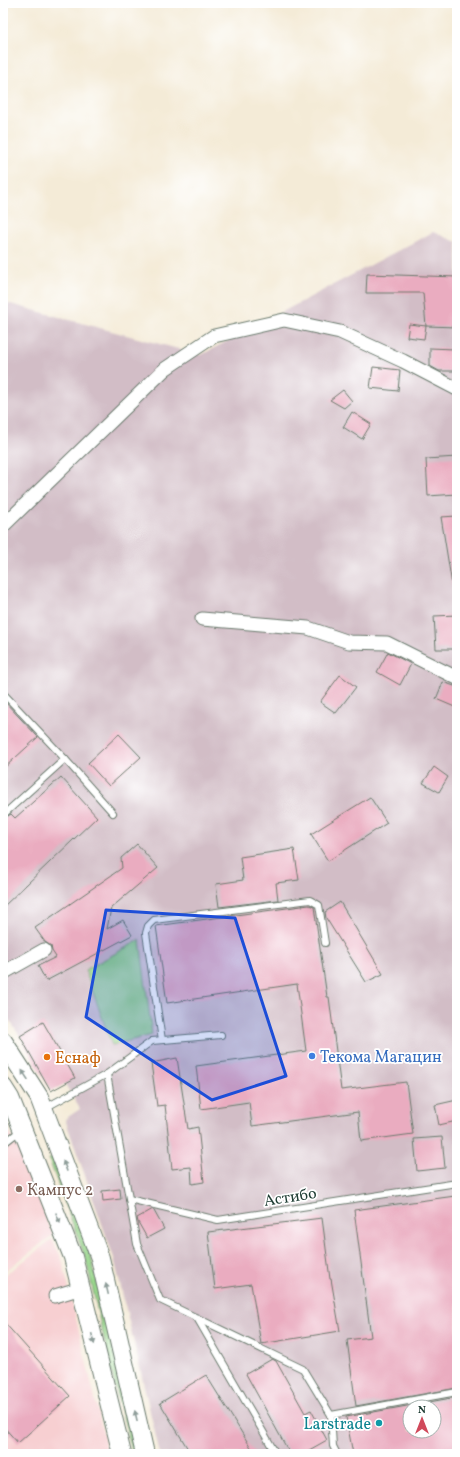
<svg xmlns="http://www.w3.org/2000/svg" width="460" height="1457" font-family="Vollkorn,serif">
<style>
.built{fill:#f7cfd1}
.industrial{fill:#d2bdc6;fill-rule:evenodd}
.green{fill:#99d68b;stroke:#5c8a60}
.building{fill:#eaacc0;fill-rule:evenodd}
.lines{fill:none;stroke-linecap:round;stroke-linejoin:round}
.lane-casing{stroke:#6a7a6d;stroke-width:8}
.street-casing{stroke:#6a7a6d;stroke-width:15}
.secondary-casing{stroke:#6a7a6d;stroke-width:20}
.lane{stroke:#fff;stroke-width:6}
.street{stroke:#fff;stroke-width:13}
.secondary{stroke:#fff;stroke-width:18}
.oneway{fill:#8f9e9a}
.marked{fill:#1d4ed8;fill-opacity:0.2;stroke:#1d4ed8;stroke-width:3;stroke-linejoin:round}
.shop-dot{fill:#3f7fe0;stroke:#fff;stroke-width:1.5}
.food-dot{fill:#e8710a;stroke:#fff;stroke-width:1.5}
.education-dot{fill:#8d6e63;stroke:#fff;stroke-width:1.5}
.culture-dot{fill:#0f9aa8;stroke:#fff;stroke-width:1.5}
.labels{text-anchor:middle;stroke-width:3.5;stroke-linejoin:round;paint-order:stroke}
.shop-label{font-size:16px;fill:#366cbe;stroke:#fff;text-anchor:start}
.food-label{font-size:16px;fill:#c56008;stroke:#fff;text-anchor:start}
.education-label{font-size:16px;fill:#785e54;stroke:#fff;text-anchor:start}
.street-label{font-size:16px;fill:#1f3d34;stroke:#fff}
.culture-label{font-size:16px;fill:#0d838f;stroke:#fff;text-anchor:end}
</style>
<rect width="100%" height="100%" fill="#fff"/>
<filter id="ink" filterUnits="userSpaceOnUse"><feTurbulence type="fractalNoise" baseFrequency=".025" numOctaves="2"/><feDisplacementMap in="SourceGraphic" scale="8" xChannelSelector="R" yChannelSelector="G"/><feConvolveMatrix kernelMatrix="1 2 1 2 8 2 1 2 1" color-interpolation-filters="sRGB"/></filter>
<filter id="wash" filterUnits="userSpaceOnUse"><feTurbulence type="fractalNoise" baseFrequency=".012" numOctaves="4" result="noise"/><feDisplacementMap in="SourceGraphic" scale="16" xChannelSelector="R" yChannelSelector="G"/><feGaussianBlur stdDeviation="0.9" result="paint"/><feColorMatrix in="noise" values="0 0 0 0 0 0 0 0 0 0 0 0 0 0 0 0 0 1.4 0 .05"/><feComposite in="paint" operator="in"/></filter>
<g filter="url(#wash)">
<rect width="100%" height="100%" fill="#f4ebd7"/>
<g class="built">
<path d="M5 1124 16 1143 53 1235 3 1273V1126Z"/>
<path d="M52 1239 62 1259 108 1454H9L3 1450V1277Z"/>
</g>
<path class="industrial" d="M433 232 457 242V1454H160L114 1258 65 1119 80 1109 65 1084 51 1091 20 1036 3 1011V302L201 355ZM410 1407H434V1431H410Z"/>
<g class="green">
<path d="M140 940 152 1035 112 1045 85 970Z"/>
<path d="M52 1158 83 1224 139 1454H133L114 1382 86 1260 49 1159Z"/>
</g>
<g id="blocks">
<g class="building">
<path d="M367 274 457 277V327L426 326 423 293H366Z"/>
<path d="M409 324 426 326 424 339 407 337Z"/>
<path d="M430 348 454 349V371H439L430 366Z"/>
<path d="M373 367 400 370 398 391 370 388Z"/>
<path d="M343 390 352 401 344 408 330 400Z"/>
<path d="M352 412 371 424 362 439 343 427Z"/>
<path d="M457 457V494L428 496 426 459Z"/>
<path d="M457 516V584L452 585 441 517Z"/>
<path d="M457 615V649H436L434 616Z"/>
<path d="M388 652 411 664 400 685 377 672Z"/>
<path d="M340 675 356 687 336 713 320 702Z"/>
<path d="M443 682 457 687V708L436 699Z"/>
<path d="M3 700 38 737 3 769Z"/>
<path d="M119 734 141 757 109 786 88 763Z"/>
<path d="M434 767 448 777 439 792 423 783Z"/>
<path d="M61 777 97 817 3 907V819L11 814 15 818Z"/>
<path d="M370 797 387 823 328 861 311 834Z"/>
<path d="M137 844 158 868 111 908 107 929 123 920 132 935 46 981 38 966 56 957 52 951 51 946 45 942 35 928 122 868 121 858Z"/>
<path d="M294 849 299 880 276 883 278 900 219 907 216 884 243 880 240 857Z"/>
<path d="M340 902 383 974 366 982 326 918 325 912Z"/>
<path d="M309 905 314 907 327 997H329L341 1090 406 1082 413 1134 361 1141 358 1112 252 1126 249 1102 201 1109 196 1066 306 1051 297 984 167 1003 156 926Z"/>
<path d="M43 1022 75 1078 51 1091 20 1036Z"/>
<path d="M177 1058 188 1129 198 1127 204 1182 192 1184 191 1167 172 1169 165 1105 157 1106 151 1063Z"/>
<path d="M457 1100V1121L439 1125 435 1105Z"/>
<path d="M442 1137 445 1168 417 1171 414 1139Z"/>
<path d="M120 1189 121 1199 103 1201 102 1191Z"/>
<path d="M455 1196 457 1210V1388L356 1406 347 1340 371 1337 354 1210Z"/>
<path d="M153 1209 164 1229 147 1238 138 1222 137 1218Z"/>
<path d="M322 1218 330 1279H331L340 1331 261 1344 251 1284 215 1289 208 1232Z"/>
<path d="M3 1321 70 1396 18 1443 3 1426Z"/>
<path d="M272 1359 276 1361 305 1413 311 1410 327 1440 302 1454H290L246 1374Z"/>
<path d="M206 1375 255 1454H191L160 1403Z"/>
<path d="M457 1397V1454H353L346 1417ZM410 1407H434V1431H410Z"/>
</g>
</g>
</g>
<g filter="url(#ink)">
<use href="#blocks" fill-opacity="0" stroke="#6a7a6d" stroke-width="1"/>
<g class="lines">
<defs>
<g id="lane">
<path d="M3 693 65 759 3 815"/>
<path d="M65 759 113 813"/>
<path d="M162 1040 146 933 148 926 154 920 310 900 319 905 325 943"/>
<path d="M107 1074 152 1041 221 1035"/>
<path d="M45 1108 107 1074 137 1244 160 1300 303 1369 331 1415 333 1446 337 1454"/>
<path d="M3 1144 21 1130"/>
<path d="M129 1199 218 1220 457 1183"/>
<path d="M197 1318 276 1454"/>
<path d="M331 1415 457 1392"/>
</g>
<g id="street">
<path d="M3 526 165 369 214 336 284 320 340 332 403 361 457 389"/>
<path d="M202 619 308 628 349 642 387 643 457 678"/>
<path d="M3 973 44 950"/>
<path d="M55 1296 81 1288"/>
</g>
<g id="secondary">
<path d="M3 1041 39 1097 100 1258 145 1454"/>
<path d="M3 1087 10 1098 73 1257 122 1454"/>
</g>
</defs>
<use href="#lane" class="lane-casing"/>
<use href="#street" class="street-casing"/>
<use href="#secondary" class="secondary-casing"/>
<use href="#lane" class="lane"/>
<use href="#street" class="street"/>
<use href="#secondary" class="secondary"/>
</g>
<defs><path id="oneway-solid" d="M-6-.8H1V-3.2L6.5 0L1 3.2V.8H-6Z"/></defs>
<g class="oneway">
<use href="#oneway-solid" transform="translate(25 1075) rotate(-123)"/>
<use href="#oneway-solid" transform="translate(65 1166) rotate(-111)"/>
<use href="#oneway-solid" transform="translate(58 1218) rotate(68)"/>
<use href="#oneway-solid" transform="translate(107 1289) rotate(-103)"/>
<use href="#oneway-solid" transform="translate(93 1339) rotate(76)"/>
<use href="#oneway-solid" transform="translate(136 1416) rotate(-103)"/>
</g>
</g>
<path class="marked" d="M106 910 235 918 286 1076 212 1100 86 1017Z"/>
<circle class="shop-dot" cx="312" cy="1056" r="4"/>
<circle class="food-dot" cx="47" cy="1057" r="4"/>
<circle class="education-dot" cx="19" cy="1189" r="4"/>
<circle class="culture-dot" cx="379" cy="1423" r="4"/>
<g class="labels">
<g class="shop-label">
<text x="320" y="1062">Текома Магацин</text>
</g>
<g class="food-label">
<text x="55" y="1063">Еснаф</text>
</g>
<g class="education-label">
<text x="27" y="1195">Кампус 2</text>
</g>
<g class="street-label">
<text transform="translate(290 1196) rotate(-9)" y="6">Астибо</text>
</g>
<g class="culture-label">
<text x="371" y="1429">Larstrade</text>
</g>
</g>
<rect width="460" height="1457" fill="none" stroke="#fff" stroke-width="16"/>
<g transform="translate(422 1419)"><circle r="19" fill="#ffffff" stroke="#a5b1ae"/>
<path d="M0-3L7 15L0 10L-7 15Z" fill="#d1495b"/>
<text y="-6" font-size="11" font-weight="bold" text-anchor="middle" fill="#1f3d34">N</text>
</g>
</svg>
